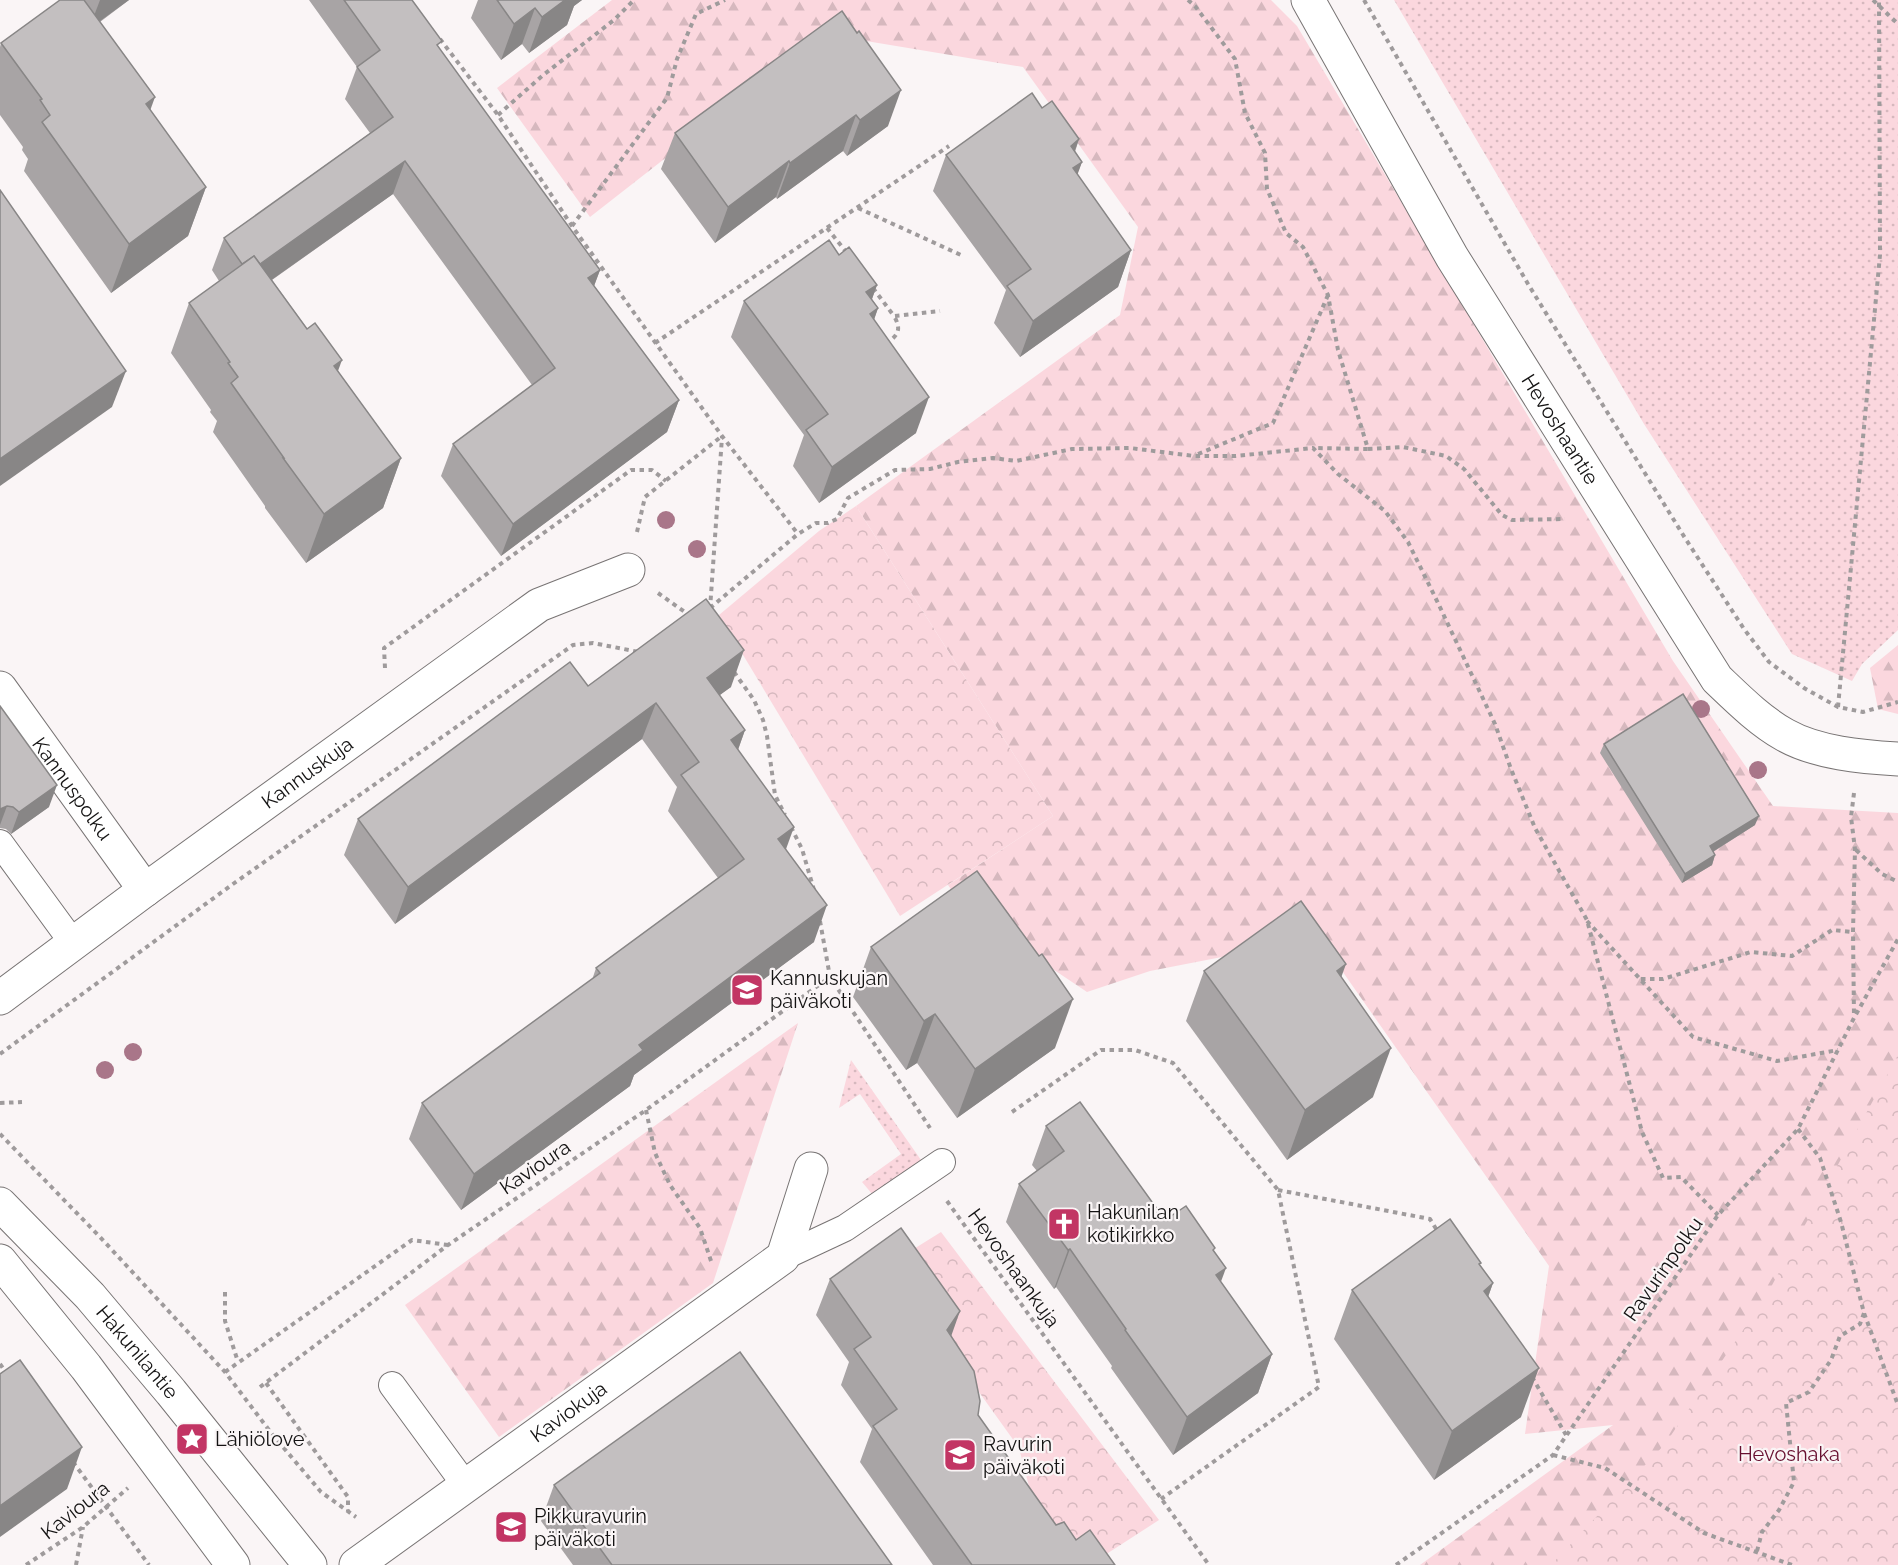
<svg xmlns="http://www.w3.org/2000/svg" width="1898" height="1565" font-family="Raleway,sans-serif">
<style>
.grass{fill:url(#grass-dots)}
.forest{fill:url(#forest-firs)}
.park{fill:url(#park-crowns)}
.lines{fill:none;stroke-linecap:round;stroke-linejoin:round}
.service-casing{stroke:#787474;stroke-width:28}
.minor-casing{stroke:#787474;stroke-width:35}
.secondary-casing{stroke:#787474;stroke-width:35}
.path{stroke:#9f9b9c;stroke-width:4;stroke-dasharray:4.5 4.5;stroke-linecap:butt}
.service{stroke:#fff;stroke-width:26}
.minor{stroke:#fff;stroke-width:33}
.secondary{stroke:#fff;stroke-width:33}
.tree{fill:#a97689}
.wall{fill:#a8a4a5}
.shaded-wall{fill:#888686}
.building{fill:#c3bfc0;stroke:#888686;stroke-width:1.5}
.labels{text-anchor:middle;stroke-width:4.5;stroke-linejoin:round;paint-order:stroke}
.street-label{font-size:20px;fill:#141313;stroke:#faf5f6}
.poi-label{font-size:20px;fill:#141313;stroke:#faf5f6;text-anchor:start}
.park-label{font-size:20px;fill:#670f2f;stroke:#faf5f6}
</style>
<defs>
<pattern id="grass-dots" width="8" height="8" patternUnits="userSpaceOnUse" patternTransform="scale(1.5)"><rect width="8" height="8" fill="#fbd7de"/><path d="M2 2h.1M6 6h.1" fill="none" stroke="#d6b8be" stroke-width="1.8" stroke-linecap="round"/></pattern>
<pattern id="forest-firs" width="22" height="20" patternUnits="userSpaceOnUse" patternTransform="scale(1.5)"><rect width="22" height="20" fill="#fbd7de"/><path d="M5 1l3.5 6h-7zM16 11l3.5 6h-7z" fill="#d6b8be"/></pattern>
<pattern id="park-crowns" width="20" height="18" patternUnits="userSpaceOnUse" patternTransform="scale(1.5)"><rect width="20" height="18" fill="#fbd7de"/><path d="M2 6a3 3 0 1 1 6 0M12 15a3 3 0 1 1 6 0" fill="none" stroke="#d6b8be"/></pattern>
</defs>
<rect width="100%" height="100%" fill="#faf5f6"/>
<g class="grass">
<path d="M1394 0H1898V630L1862 664 1852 681 1792 654 1644 424Z"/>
<path d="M851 1060 921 1160 873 1195 862 1182 901 1154 860 1094 839 1108Z"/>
</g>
<g class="forest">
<path d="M612 0H1271L1297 26 1673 661 1773 806 1898 813V1565H1420L1613 1425 1525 1434 1549 1266 1319 938 1150 971 1087 992 966 911 948 885 1053 816 856 506 1120 315 1138 227 1023 67 824 34 590 217 497 88Z"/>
<path d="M1898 645V714L1878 709 1870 668Z"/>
<path d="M798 1023 713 1283 499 1437 405 1305Z"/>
</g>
<g class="park">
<path d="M856 506 1053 816 900 916 719 615 819 531Z"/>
<path d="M1898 1055V1565H1551L1665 1444 1765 1298Z"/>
<path d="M941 1232 1159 1520 1091 1564 1042 1536 1019 1448 888 1265Z"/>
</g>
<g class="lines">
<defs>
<g id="service">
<path d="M0 843 73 943"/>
<path d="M783 1257 845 1228 942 1162"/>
<path d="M392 1385 466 1486"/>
</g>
<g id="minor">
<path id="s1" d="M1308 0 1452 257 1717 679C1738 699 1760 721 1785 735 1817 753 1862 757 1898 759"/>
<path id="s2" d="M0 688 145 890"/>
<path id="s3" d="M0 998 145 890 539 605 628 570"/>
<path id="s4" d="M356 1565 783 1257 811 1169"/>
</g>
<g id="secondary">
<path id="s5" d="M0 1204 90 1296 171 1392 310 1565"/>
<path d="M0 1261 86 1367 233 1565"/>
</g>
</defs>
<use href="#service" class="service-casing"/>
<use href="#minor" class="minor-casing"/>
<use href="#secondary" class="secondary-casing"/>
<g class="path">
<path d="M1188 0 1195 6 1235 59 1245 113 1265 153 1267 189 1286 233 1303 247 1328 295 1338 350 1368 449 1314 448"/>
<path d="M1364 0 1528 284 1685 538 1744 629 1769 662 1804 688 1838 707 1863 712 1898 702"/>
<path d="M1873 0 1898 24"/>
<path d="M440 39 498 115 572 226 722 436 798 534"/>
<path d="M498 115 542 76 614 20 634 0"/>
<path d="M858 208 961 255"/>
<path d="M572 226 667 98 677 59 696 14 725 0"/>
<path d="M827 228 847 253"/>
<path d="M873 288 894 316 940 311"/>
<path d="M655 343 949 146"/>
<path d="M886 344C898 335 902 330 894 316"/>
<path d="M1368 449 1403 447 1446 456 1464 469 1502 515 1512 520 1565 519"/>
<path d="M1198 454 1273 423 1328 295"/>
<path d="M637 532 645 497 722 436"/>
<path d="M658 593 689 615"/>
<path d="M710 608 798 534 816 523H828L837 519 848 498 895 470 930 469 958 462 993 458 1016 461 1072 449 1130 448 1194 456H1236L1313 448 1338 474 1385 511 1408 542 1438 603 1495 724 1511 769 1535 828 1587 920 1642 1132 1663 1178 1681 1177 1718 1215"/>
<path d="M710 609 722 437"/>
<path d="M385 668 384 648 631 470H652L666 481"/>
<path d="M734 672 754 700 763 720 767 736 775 795 785 815"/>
<path d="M1838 707 1880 255 1879 0"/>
<path d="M1854 793 1851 817 1855 849 1853 932 1854 1016"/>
<path d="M791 827 802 849 814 890"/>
<path d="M1856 850 1882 874 1898 882"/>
<path d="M820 921 830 977 930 1128"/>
<path d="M1587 921 1693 1037 1777 1061 1838 1050"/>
<path d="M1641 979H1663L1751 952 1792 956 1832 930 1853 932"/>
<path d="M0 1054 233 884 573 645 593 643 639 652"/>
<path d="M0 1103 22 1102"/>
<path d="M646 1110 655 1153 670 1185 700 1228 711 1261"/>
<path d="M1012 1112 1101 1050H1135L1173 1063 1278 1190 1319 1387 1161 1499"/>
<path d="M1798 1129 1820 1158 1841 1222 1864 1313 1898 1405"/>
<path d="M0 1134 100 1237 225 1372 272 1434 321 1492 356 1517"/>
<path d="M1278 1190 1430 1219 1438 1232"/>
<path d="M947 1201 1209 1565"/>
<path d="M225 1292V1321L238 1362"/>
<path d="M0 1364 7 1374"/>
<path d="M225 1372 412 1240 448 1245"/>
<path d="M1532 1377 1566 1435"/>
<path d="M266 1383 348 1497V1511"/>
<path d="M260 1387 448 1245 646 1110 830 977"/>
<path d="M1553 1455 1605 1468 1704 1533 1792 1565"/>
<path d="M73 1462 149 1565"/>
<path d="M1757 1551 1762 1532 1779 1510 1794 1482 1786 1403 1809 1392 1831 1360 1840 1336 1860 1324 1864 1313"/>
<path d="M26 1565 83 1527 128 1488"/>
<path d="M76 1565 83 1527"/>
<path d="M1396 1565 1553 1455 1718 1215 1798 1129 1854 1018 1898 939"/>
</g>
<use href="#service" class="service"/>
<use href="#minor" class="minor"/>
<use href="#secondary" class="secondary"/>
</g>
<g class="tree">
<circle cx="666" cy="520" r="9"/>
<circle cx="697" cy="549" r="9"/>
<circle cx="1701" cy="709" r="9"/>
<circle cx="1758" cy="770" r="9"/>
<circle cx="133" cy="1052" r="9"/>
<circle cx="105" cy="1070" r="9"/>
</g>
<g class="wall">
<path d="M60 0H129L100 22 150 110 206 187 188 236 111 293 24 171 28 159 22 150 23 147 0 115V47L1 43Z"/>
<path d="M309 0H412L439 49 600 270 594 286 679 400 667 432 501 556 441 476 453 444 532 385 393 194 272 280 401 458 383 508 306 563 265 508V506L213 432 217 421 210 412 211 410 171 353 189 303 219 281 212 270 224 238 370 133 345 99 357 67Z"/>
<path d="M478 0H582L574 6 567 25 529 53 522 44 501 60 471 18Z"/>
<path d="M842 11 888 126 847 156 843 151 777 199 776 197 715 243 661 169 675 133Z"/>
<path d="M1042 108 1079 139 1075 152 1082 162 1077 174 1131 250 1118 287 1020 357 994 323 1006 290 933 191 946 155Z"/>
<path d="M839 255 877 285 872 299 878 308 874 320 916 433 819 503 793 466 804 435 731 337 744 301Z"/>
<path d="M588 686 731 687 719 695 745 730 738 750 786 849 814 942 634 1075 630 1086 461 1210 409 1139 422 1103 592 980 596 968 718 878 668 811 677 787 642 739 395 924 344 855 358 819Z"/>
<path d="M0 706 49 807 11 834 6 829 0 828Z"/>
<path d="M1604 744 1755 825 1713 852 1715 855 1712 865 1682 883 1600 753Z"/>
<path d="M871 947 1055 1048 957 1118 917 1063 906 1070 853 997Z"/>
<path d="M1204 971 1341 978 1373 1097 1287 1160 1186 1021Z"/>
<path d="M1046 1126 1165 1220 1214 1251 1221 1282 1272 1354 1258 1393 1173 1455 1111 1368 1112 1366 1056 1287 1054 1289 1006 1222 1019 1184 1037 1171 1032 1165Z"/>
<path d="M1480 1265 1493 1283 1488 1297 1521 1417 1434 1480 1334 1339 1352 1290Z"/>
<path d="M830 1279 951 1336 978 1415 1056 1525 1115 1565H933L860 1462 872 1429 841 1385 849 1362 816 1315Z"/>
<path d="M554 1485 892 1565H573L541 1521Z"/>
</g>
<g class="shaded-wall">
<path d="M100 0H129L89 29Z"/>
<path d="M565 0H582L574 6 567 25 529 53 542 17Z"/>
<path d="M535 8 522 44 501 60 514 24Z"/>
<path d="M901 90 888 126 847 156 860 120Z"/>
<path d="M155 97 137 147 146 104Z"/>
<path d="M856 115 843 151 777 199 790 163Z"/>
<path d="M1079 139 1066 175 1071 146Z"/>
<path d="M405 161 393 194 236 305 248 273Z"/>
<path d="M789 161 776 197 715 243 728 207Z"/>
<path d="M1082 162 1069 198 1073 168Z"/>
<path d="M206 187 188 236 111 293 129 244Z"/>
<path d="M1131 250 1118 287 1020 357 1033 321Z"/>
<path d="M600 270 588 302V278Z"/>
<path d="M877 285 864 321 866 292Z"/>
<path d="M878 308 865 345 870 314Z"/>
<path d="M342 360 324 409 334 366Z"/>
<path d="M126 371 112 407 0 486V459Z"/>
<path d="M929 397 916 433 819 503 832 467Z"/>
<path d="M679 400 667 432 501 556 513 524Z"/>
<path d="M401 458 383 508 306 563 324 514Z"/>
<path d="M744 650 731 687 694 714 707 678Z"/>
<path d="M656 703 642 739 395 924 408 887Z"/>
<path d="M745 730 732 766 731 740Z"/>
<path d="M57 785 49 807 11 834 19 812Z"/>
<path d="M7 806 0 825V809Z"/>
<path d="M1759 816 1755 825 1706 856 1710 846Z"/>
<path d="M794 827 781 863 778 839Z"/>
<path d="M1715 855 1712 865 1682 883 1685 874Z"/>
<path d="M827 905 814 942 634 1075 630 1086 461 1210 474 1174 639 1045Z"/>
<path d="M1346 964 1328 1014 1337 971Z"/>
<path d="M1073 999 1055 1048 957 1118 975 1069Z"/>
<path d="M935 1014 917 1063 906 1070 924 1021Z"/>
<path d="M1391 1048 1373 1097 1287 1160 1305 1110Z"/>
<path d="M1070 1249 1056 1287 1054 1289 1068 1250Z"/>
<path d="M1226 1268 1212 1306 1216 1275Z"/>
<path d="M1493 1283 1475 1333 1484 1291Z"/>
<path d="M960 1311 947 1348V1330Z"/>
<path d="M1272 1354 1258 1393 1173 1455 1187 1417Z"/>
<path d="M1539 1368 1521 1417 1434 1480 1452 1431Z"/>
<path d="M82 1447 67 1489 0 1537V1506Z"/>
</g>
<g class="building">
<path d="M60 0H84L155 97 146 104 206 187 129 244 42 122 50 115 40 100 42 99 1 43Z"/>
<path d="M344 0H412L442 41 437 45 600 270 588 278 679 400 513 524 453 444 555 368 405 161 260 264 254 256 242 264 224 238 393 117 357 67 380 50Z"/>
<path d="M497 0H565L542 17 535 8 514 24Z"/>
<path d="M842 11 857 33 859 31 901 90 860 120 856 115 790 163 789 161 728 207 675 133Z"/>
<path d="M1032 93 1042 108 1052 101 1079 139 1071 146 1082 162 1073 168 1131 250 1033 321 1007 286 1031 269 946 155Z"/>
<path d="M0 190 126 371 0 459Z"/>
<path d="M829 240 839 255 849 247 877 285 866 292 878 308 870 314 929 397 832 467 806 430 828 414 744 301Z"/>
<path d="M254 256 307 329 315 323 342 360 334 366 401 458 324 514 283 458H284L231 383 238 377 228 363 230 362 189 303Z"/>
<path d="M706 599 744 650 707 678 745 730 731 740 794 827 778 839 827 905 639 1045 643 1050 474 1174 422 1103 600 973 596 968 744 859 681 775 699 762 656 703 408 887 358 819 570 662 588 686Z"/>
<path d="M1683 694 1759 816 1710 846 1715 855 1685 874 1604 744Z"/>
<path d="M0 706 57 785 19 812 13 807 7 806 0 809Z"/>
<path d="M977 871 1039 956 1042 954 1073 999 975 1069 935 1014 924 1021 871 947Z"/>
<path d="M1301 901 1346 964 1337 971 1391 1048 1305 1110 1204 971Z"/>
<path d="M1080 1102 1165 1220 1186 1206 1215 1248 1213 1250 1226 1268 1216 1275 1272 1354 1187 1417 1125 1330 1126 1329 1070 1249 1068 1250 1019 1184 1064 1151 1046 1126Z"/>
<path d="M1450 1219 1481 1263 1479 1264 1493 1283 1484 1291 1539 1368 1452 1431 1352 1290Z"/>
<path d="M901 1228 960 1311 947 1330 974 1371 980 1401 978 1415 1056 1525 1064 1522 1076 1540 1090 1530 1115 1565H972L873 1426 897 1409 854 1349 871 1337 830 1279Z"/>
<path d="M740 1352 892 1565H612L554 1485Z"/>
<path d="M20 1360 82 1447 0 1506V1374Z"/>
</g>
<defs>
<symbol id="school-square" viewBox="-11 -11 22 22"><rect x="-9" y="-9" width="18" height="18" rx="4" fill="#c23564" stroke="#faf5f6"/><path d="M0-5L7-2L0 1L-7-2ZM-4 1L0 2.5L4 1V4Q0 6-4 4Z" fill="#fff"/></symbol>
<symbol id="church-square" viewBox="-11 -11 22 22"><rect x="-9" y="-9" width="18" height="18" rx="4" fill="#c23564" stroke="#faf5f6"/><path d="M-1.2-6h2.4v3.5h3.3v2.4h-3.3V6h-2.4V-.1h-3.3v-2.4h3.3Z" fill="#fff"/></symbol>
<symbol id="sight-square" viewBox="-11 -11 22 22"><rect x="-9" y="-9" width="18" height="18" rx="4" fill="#c23564" stroke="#faf5f6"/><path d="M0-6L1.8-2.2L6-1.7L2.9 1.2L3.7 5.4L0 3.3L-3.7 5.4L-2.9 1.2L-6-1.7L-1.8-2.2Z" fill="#fff"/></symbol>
</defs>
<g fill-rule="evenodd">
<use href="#school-square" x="728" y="971" width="38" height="38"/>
<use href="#church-square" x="1045" y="1205" width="38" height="38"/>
<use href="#sight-square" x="173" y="1420" width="38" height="38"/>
<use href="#school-square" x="941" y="1436" width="38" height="38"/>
<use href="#school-square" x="492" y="1508" width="38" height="38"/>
</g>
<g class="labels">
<g class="street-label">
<text dy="7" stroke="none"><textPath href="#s1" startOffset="498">Hevoshaantie</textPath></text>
<text dy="7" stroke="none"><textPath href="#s3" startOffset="381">Kannuskuja</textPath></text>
<text dy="7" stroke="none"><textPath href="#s2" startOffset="124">Kannuspolku</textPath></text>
<text transform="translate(535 1167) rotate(-34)" y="7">Kavioura</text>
<text transform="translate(1014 1268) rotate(54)" y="7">Hevoshaankuja</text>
<text transform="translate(1663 1269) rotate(-55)" y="7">Ravurinpolku</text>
<text dy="7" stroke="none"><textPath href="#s5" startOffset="202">Hakunilantie</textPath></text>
<text dy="7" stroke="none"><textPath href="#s4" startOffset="262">Kaviokuja</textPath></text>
<text transform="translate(75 1510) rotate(-38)" y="7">Kavioura</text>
</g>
<g class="poi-label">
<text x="770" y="985">Kannuskujan<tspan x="770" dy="23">päiväkoti</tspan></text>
<text x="1087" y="1219">Hakunilan<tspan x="1087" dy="23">kotikirkko</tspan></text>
<text x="215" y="1446">Lähiölove</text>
<text x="983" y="1451">Ravurin<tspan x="983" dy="23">päiväkoti</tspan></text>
<text x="534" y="1523">Pikkuravurin<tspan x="534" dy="23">päiväkoti</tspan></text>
</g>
<g class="park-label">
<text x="1789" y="1461">Hevoshaka</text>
</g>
</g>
</svg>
